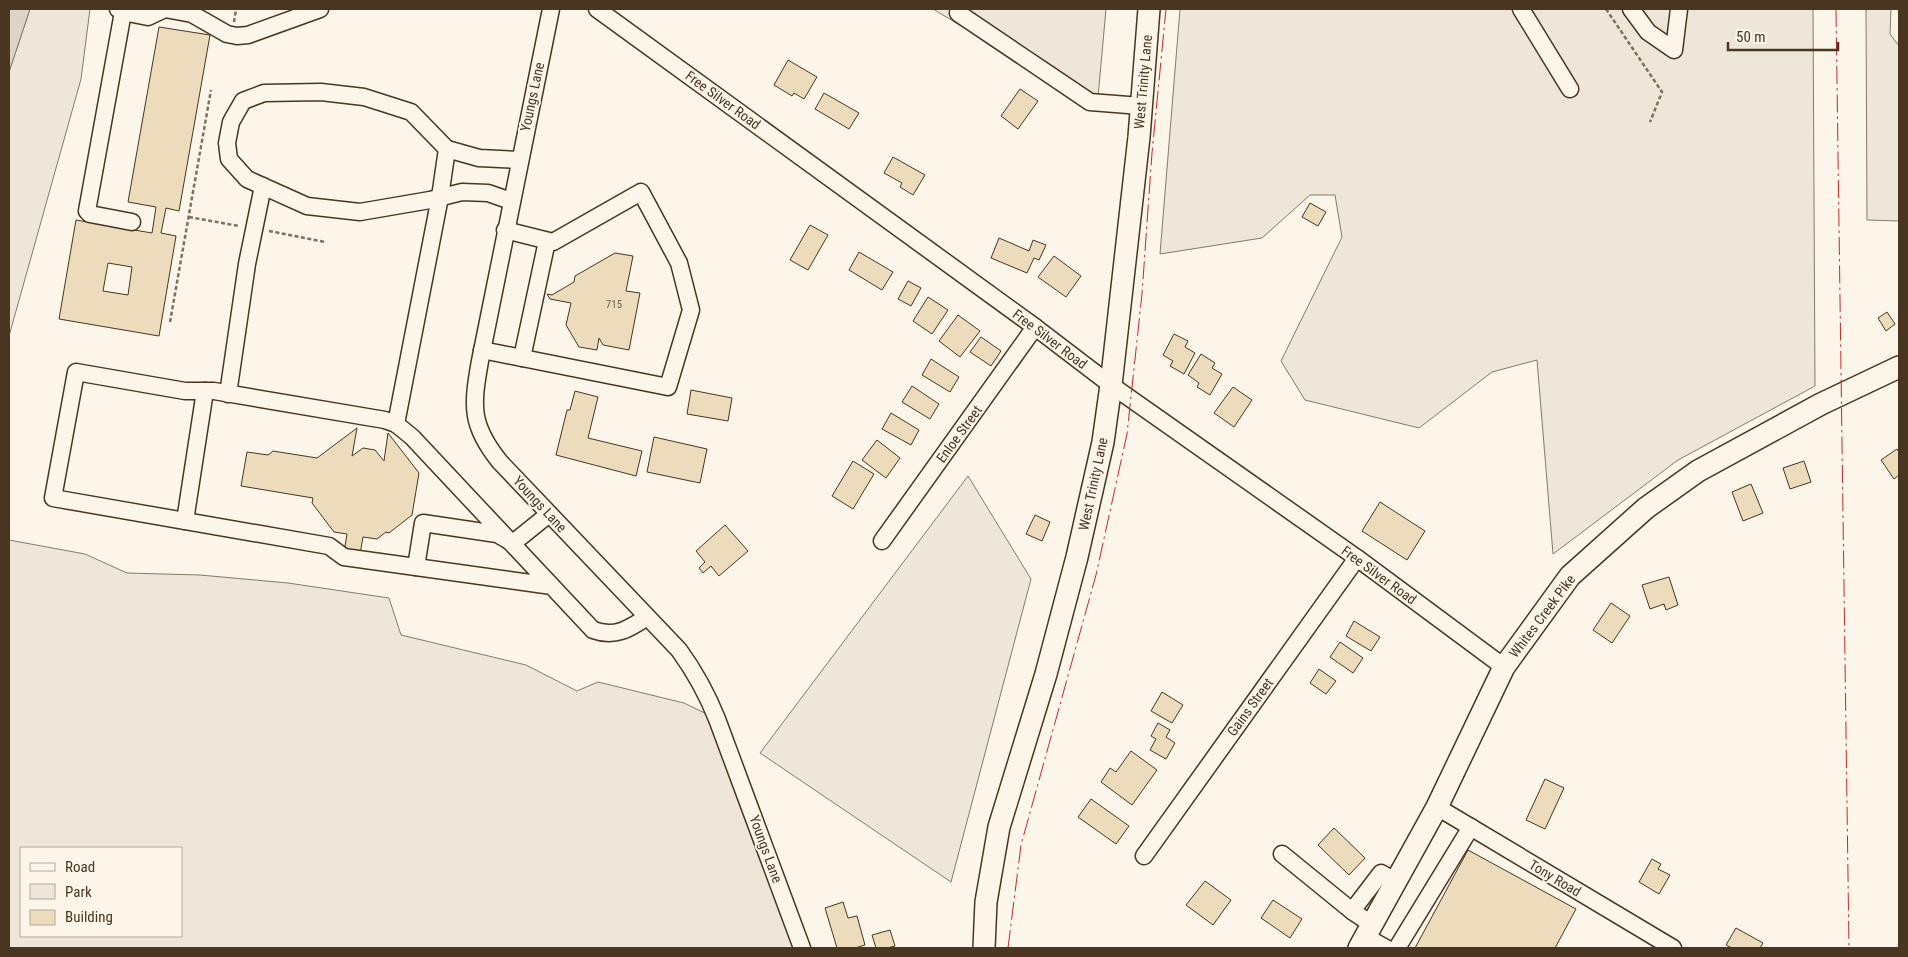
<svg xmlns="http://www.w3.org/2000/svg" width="1908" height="957" font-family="'Roboto Condensed',sans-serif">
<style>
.green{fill:#ede6d9;stroke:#887966;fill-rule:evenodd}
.water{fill:#dcd4c6;stroke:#887966}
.building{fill:#ecdcbc;stroke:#4a3520;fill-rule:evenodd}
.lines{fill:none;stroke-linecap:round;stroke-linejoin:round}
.minor-casing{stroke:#4a3520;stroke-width:19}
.major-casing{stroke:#4a3520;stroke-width:24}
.path{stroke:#7f6f5c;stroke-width:2.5;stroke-dasharray:4 2.5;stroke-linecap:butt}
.minor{stroke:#fbf6e9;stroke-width:16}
.major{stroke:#fbf6e9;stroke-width:21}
.power{stroke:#c62828;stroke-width:1;stroke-dasharray:18 4 2.5 4;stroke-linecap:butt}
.labels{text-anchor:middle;stroke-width:4;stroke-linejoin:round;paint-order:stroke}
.number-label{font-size:11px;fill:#725f47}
.street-label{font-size:14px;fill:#4a3520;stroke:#fbf6e9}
</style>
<rect width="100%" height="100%" fill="#fbf6e9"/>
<g class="green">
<path d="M30 9H90L81 79 9 336V72Z"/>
<path d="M933 9H1106L1097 108Z"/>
<path d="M1180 9H1813L1815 386 1678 460 1553 554 1537 360 1492 372 1419 428 1305 400 1281 361 1342 237 1335 195H1310L1262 238 1160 254Z"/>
<path d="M1866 9H1891L1890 34 1899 46V221L1867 220Z"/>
<path d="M968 476 1031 579 951 882 760 753Z"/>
<path d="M9 540 85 554 127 573 200 575 288 583 389 598 401 635 526 665 577 691 598 682 684 703 717 719 801 948H9ZM21 848H181V936H21Z"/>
</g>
<path class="water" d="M9 9H30L9 72Z"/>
<g class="building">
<path d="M159 27 210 35 179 211 166 208 161 233 176 236 159 336 59 319 76 220 152 233 156 207 128 202ZM108 263 132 267 128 295 103 291Z"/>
<path d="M788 60 817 77 804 99 794 93 792 96 774 85Z"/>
<path d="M1020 89 1038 101 1018 129 1001 116Z"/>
<path d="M824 93 859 113 849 129 815 109Z"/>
<path d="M893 157 925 175 913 195 900 187 902 183 884 173Z"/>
<path d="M1310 203 1326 212 1318 226 1302 217Z"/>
<path d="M810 225 828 235 808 270 790 260Z"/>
<path d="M999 238 1029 251 1033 240 1046 245 1039 260 1034 258 1027 273 991 258Z"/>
<path d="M859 252 893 272 882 290 849 270Z"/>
<path d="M615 253 633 256 626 291 640 293 629 350 603 345 599 338 597 350 579 347 566 325 571 303 550 299 547 294 552 295 574 282 575 276Z"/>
<path d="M1054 256 1081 276 1066 297 1038 277Z"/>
<path d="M908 281 921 288 911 306 898 299Z"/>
<path d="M928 297 948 310 932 334 913 321Z"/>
<path d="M1887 312 1895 324 1886 331 1878 318Z"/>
<path d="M958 315 980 331 960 357 939 341Z"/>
<path d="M1174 334 1188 341 1185 347 1195 353 1184 374 1170 366 1173 361 1163 355Z"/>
<path d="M981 337 1001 351 991 366 970 352Z"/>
<path d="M1201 354 1215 363 1212 368 1222 374 1210 395 1197 387 1199 383 1188 375Z"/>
<path d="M931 359 959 377 950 392 922 375Z"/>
<path d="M912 386 939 404 930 419 902 402Z"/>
<path d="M1233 387 1252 400 1234 427 1214 413Z"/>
<path d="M691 390 732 398 728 421 687 414Z"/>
<path d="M575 391 598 397 588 438 642 451 636 476 556 455 567 410H570Z"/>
<path d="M891 413 919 430 911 445 882 429Z"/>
<path d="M357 428 352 456 363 448 375 450 384 461 388 433 419 473 412 515 389 533 386 532 377 539 363 537 360 554 344 552 347 534 334 532 312 503 313 498 241 486 247 452 268 455 273 451 317 458Z"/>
<path d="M654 437 707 449 700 483 647 472Z"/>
<path d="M877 440 900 458 886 478 862 460Z"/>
<path d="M1897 449 1899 452V475L1894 479 1881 460Z"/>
<path d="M853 461 874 474 853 509 832 496Z"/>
<path d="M1804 461 1811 482 1790 489 1783 468Z"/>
<path d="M1751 484 1763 513 1743 521 1732 492Z"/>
<path d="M1380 502 1425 531 1407 560 1362 531Z"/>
<path d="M1035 515 1050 522 1042 541 1026 534Z"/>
<path d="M725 525 748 551 719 576 711 566 703 573 699 568 705 562 696 551Z"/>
<path d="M1669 577 1678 605 1666 610 1664 604 1650 609 1642 585Z"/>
<path d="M1611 603 1630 616 1612 643 1593 630Z"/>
<path d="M1354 621 1380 637 1371 651 1346 636Z"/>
<path d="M1340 642 1363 658 1353 673 1330 657Z"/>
<path d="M1319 669 1336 681 1326 694 1310 683Z"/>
<path d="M1162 692 1183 705 1172 723 1151 711Z"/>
<path d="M1158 723 1170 730 1166 737 1175 743 1166 759 1150 750 1156 739 1151 736Z"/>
<path d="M1131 751 1157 770 1132 805 1101 782 1110 768 1116 772Z"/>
<path d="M1545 779 1564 788 1545 829 1526 820Z"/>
<path d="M1091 799 1129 826 1116 844 1078 817Z"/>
<path d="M1334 828 1365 858 1349 875 1318 845Z"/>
<path d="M1468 850 1576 909 1555 948H1415Z"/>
<path d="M1652 859 1661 864 1658 869 1670 875 1659 894 1639 882Z"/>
<path d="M1205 881 1231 900 1213 925 1186 905Z"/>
<path d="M1273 900 1302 919 1290 938 1261 918Z"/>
<path d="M843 902 848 918 857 916 865 945 855 948H837L825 908Z"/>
<path d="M1736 928 1763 943 1760 948H1732L1726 945Z"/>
<path d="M890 930 895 946 887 948H876L872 935Z"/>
</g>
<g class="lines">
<defs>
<g id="minor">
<path d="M118 9 123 12 148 17 165 9 192 14 227 34 237 36 248 35 320 9"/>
<path d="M551 9 480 361C472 406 470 425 500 462L679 650C695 672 707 694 717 719L802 948"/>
<path d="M597 9 1035 327 1111 385 1357 558 1504 667"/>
<path d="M1521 9 1570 89"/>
<path d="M1631 9 1648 32 1674 50 1679 9"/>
<path d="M123 12 87 211 90 214 132 222"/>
<path d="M958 13 1090 102 1141 106"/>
<path d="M511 201 488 193 462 192 430 200 360 212 307 206 247 179 229 159 227 143 231 122 243 101 264 93 321 92 364 97 411 112 447 149 479 158 519 160"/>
<path d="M482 350 668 387 691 310 679 263 641 192 553 242 505 230"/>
<path d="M522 358 547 241"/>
<path d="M228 394 247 264 263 186"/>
<path d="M396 424 440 197 447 149"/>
<path d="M185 521 205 391"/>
<path d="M882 541 1035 327"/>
<path d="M416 567 423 523 497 534 513 543 549 514"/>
<path d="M552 586 344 557 329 546 53 498 76 372 185 391H214L385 420 396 424 412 437 593 630C615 638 629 629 647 617"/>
<path d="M1437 807 1673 948"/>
<path d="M1282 854 1352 911"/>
<path d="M1144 856 1357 558"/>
<path d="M1373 925 1352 911 1381 873 1397 882"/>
<path d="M1366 937 1386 948"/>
<path d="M1397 948 1471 827"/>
</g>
<g id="major">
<path d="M984 948 986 902 999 827 1046 674 1077 557 1103 442 1111 385 1139 137 1149 9"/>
<path d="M1359 948 1437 807 1504 667 1570 576 1646 508 1698 471 1821 404 1899 367"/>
</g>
</defs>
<use href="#minor" class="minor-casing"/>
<use href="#major" class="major-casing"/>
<g class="path">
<path d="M1606 9 1662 92 1650 122"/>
<path d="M234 22 236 9"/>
<path d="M189 217 239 226"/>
<path d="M269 231 325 242"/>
<path d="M170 322 211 90"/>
</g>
<use href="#minor" class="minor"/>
<use href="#major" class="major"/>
<g class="power">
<path d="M1836 9 1849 948"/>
<path d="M1008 948 1021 845 1096 575 1127 434 1142 294 1152 153 1166 9"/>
</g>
</g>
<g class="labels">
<g class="number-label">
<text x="614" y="308">715</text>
</g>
<g class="street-label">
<text transform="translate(1143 82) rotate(-85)" y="5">West Trinity Lane</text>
<text transform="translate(532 97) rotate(-78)" y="5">Youngs Lane</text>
<text transform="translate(723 100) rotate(36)" y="5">Free Silver Road</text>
<text transform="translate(1050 339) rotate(37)" y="5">Free Silver Road</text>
<text transform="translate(959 434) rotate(-54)" y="5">Enloe Street</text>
<text transform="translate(1093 484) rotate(-78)" y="5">West Trinity Lane</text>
<text transform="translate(540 504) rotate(47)" y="5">Youngs Lane</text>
<text transform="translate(1379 575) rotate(36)" y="5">Free Silver Road</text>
<text transform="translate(1542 616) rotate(-53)" y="5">Whites Creek Pike</text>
<text transform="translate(1250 707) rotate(-54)" y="5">Gains Street</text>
<text transform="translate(766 849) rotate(70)" y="5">Youngs Lane</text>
<text transform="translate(1555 878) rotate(31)" y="5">Tony Road</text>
</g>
</g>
<rect width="1908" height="957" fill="none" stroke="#4a3520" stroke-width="20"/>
<rect x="20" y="847" width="162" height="90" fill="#fbf6e9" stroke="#b4a999"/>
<rect x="30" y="863" width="25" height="8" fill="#fbf6e9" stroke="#b4a999"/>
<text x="65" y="872" font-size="15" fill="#4a3520">Road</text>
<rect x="30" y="884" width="25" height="15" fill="#ede6d9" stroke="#b4a999"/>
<text x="65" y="897" font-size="15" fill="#4a3520">Park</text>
<rect x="30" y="910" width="25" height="15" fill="#ecdcbc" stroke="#b4a999"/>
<text x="65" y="922" font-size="15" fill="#4a3520">Building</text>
<path d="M1728 42v8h110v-8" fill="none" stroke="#4a3520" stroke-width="2.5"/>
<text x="1736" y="42" font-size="15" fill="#4a3520" stroke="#fbf6e9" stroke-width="4" paint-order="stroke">50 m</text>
</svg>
